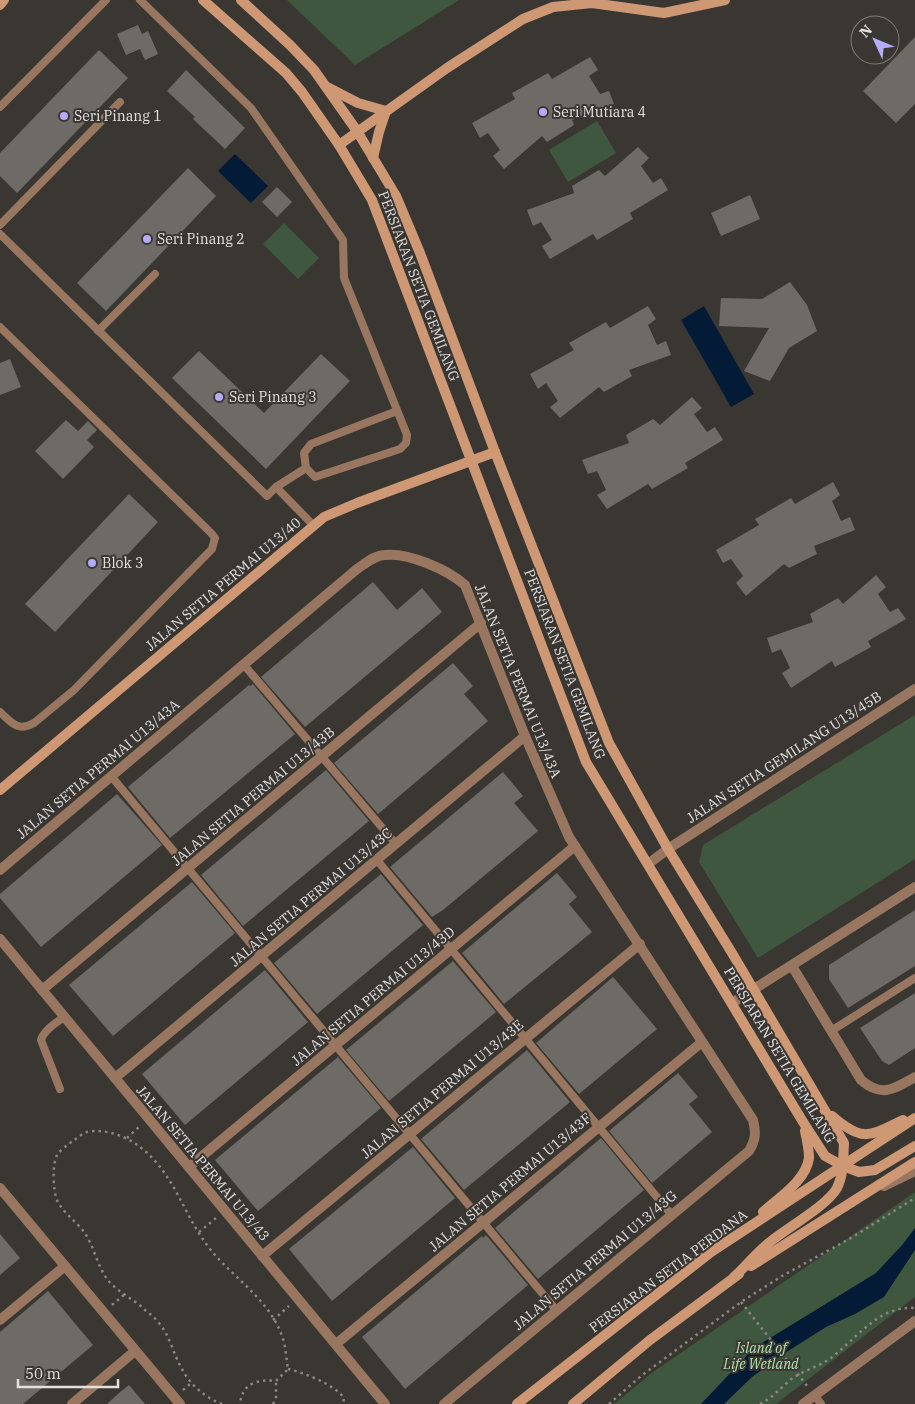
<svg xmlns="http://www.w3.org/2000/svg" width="915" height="1404" font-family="'IBM Plex Serif',serif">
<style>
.green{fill:#3f573e}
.water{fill:#031b36}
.building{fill:#6e6b67}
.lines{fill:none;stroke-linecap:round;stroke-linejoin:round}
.path{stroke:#898683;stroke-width:2.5;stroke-dasharray:2.5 4;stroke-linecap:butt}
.lane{stroke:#987660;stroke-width:8}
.street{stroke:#987660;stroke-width:10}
.secondary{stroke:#cf9874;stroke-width:10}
.poi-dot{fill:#b4acf9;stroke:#3a3733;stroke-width:2}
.labels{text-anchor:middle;stroke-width:4;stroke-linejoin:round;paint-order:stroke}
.poi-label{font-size:14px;fill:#e3e1df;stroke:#3a3733;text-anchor:start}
.street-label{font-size:14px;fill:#e3e1df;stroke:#3a3733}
.park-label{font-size:14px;font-style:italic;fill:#b0e3ac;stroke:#3a3733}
</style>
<rect width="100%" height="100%" fill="#3a3733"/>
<g class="green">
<path d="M287 0H459L355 65Z"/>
<path d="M597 121 616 153 568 182 549 150Z"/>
<path d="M284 223 319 258 298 279 263 244Z"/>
<path d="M915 715V859L758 958 699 862 703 845Z"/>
<path d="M915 1192V1297L776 1404H614L653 1372Z"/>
</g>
<g class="water">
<path d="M235 154 268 186 251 203 218 171Z"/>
<path d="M704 306 754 394 731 407 681 320Z"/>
<path d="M915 1228V1250L884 1297 855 1314 826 1327 785 1353 752 1377 724 1404H701L754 1348 876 1273 903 1244Z"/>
</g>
<g class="building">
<path d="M138 25 142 34 148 31 158 54 145 60 140 49 126 55 117 34Z"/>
<path d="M915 37V104L896 123 863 91Z"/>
<path d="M99 50 128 78 17 193 0 176V153Z"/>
<path d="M590 57 598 70 589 76 600 94 609 91 614 104 572 120 574 125 547 142 542 136 504 169 493 156 500 150 488 133 480 138 472 123 515 99 512 93 548 73 552 79Z"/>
<path d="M186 70 245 128 225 149 193 119 195 117 167 91Z"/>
<path d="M638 147 649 158 641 166 653 183 661 178 668 190 630 213 633 219 597 240 593 234 550 259 542 246 552 240 541 222 533 226 527 210 574 193 572 186 599 170 605 176Z"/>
<path d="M188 168 216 196 106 311 77 283Z"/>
<path d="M277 187 292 202 277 217 262 202Z"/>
<path d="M750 195 760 219 721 236 711 213Z"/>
<path d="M790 282 807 305 817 331 789 348 770 381 744 371 769 328 719 326 721 298 762 299Z"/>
<path d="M648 306 656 319 648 325 657 345 666 341 671 355 629 370 632 376 604 392 599 387 560 418 550 407 558 401 546 383 538 389 530 374 574 350 569 343 606 322 610 328Z"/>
<path d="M199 351 264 413 321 354 350 381 266 469 172 378Z"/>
<path d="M10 359 21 387 0 395V363Z"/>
<path d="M692 397 702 408 694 414 707 432 715 427 723 440 685 463 688 468 652 489 648 484 607 509 597 495 606 490 597 471 588 474 582 460 629 443 626 435 653 419 660 425Z"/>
<path d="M66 420 78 431 88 421 97 430 87 440 94 447 63 479 35 451Z"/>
<path d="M833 482 840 495 832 501 841 521 850 517 855 530 814 546 817 554 789 568 784 564 746 596 736 583 743 576 731 559 723 563 716 550 759 525 755 519 791 498 795 504Z"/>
<path d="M129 494 158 522 55 632 25 604Z"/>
<path d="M876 575 886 587 878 594 890 612 898 608 906 619 868 641 871 647 835 667 832 661 791 688 782 673 790 668 781 649 772 653 767 638 813 622 810 614 838 598 843 604Z"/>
<path d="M373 582 397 610 422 588 442 612 305 727 261 677Z"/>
<path d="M453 663 473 686 464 694 488 721 378 814 334 763Z"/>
<path d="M253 684 295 734 170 838 128 787 249 685 250 686Z"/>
<path d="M326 770 369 821 243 926 201 875Z"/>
<path d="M503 772 523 796 514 803 538 831 443 910 432 917 390 867Z"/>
<path d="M117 794 162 845 41 947 0 898V894Z"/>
<path d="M557 873 577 897 569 904 592 932 504 1004 462 953Z"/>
<path d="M381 874 423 925 317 1014 274 963Z"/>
<path d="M192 882 235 933 113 1036 69 985Z"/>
<path d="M915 910V966L848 1008 829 979V965Z"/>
<path d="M453 961 496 1012 389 1101 346 1050Z"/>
<path d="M265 970 308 1022 185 1125 142 1074Z"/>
<path d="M613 977 657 1029 579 1094 536 1043Z"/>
<path d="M915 993V1048L889 1065 882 1061 860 1028Z"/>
<path d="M527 1050 570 1102 464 1190 421 1139Z"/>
<path d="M338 1057 381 1108 258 1211 215 1160Z"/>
<path d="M678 1073 698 1097 689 1104 712 1132 652 1183 609 1131Z"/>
<path d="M601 1138 644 1190 538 1279 495 1228Z"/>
<path d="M413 1147 455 1198 332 1301 289 1249Z"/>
<path d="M0 1234 20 1258 0 1275Z"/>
<path d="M486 1235 528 1285 405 1389 362 1337 482 1236 483 1238Z"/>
<path d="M48 1291 93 1345 23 1404H0V1332Z"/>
<path d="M129 1385 145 1404H107L119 1393Z"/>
</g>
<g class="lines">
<g class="path">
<path d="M127 1138 140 1126"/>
<path d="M199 1232 216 1218"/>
<path d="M741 1302 808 1387"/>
<path d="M112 1305 125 1294"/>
<path d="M273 1320 289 1306"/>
<path d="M288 1369C305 1373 335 1385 344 1398L343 1404"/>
<path d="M183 1390 191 1383"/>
<path d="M222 1404C204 1397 189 1384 181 1367 173 1353 170 1336 159 1323 155 1318 150 1314 145 1310 134 1299 117 1292 107 1279 97 1265 94 1246 84 1232 76 1221 63 1213 57 1200 53 1190 52 1165 57 1155 60 1150 69 1144 74 1140 78 1138 82 1133 87 1132 104 1128 126 1136 140 1147 176 1175 183 1215 210 1249 233 1278 269 1299 282 1336 286 1346 286 1358 288 1369L276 1381C258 1379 242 1383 240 1404"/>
<path d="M273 1404 276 1399V1381"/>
<path d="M609 1404 641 1376 741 1302 782 1276 851 1238 915 1198"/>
<path d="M760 1404C772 1398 780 1389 790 1380 802 1371 818 1367 831 1358 856 1339 879 1305 915 1308"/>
</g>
<g class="lane">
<path d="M140 0 251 108 343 240 344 278 407 435 406 443 400 449 315 477 306 468 304 453 311 444 397 411"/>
<path d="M0 107 106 0"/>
<path d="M0 225 120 102"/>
<path d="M0 234 267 496 276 487 306 468"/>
<path d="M0 327 211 533 215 538 212 549 74 690 34 723C18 732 12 723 0 712"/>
<path d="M98 331 155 274"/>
<path d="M276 487 314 526"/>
<path d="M244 665 396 844"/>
<path d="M111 776 557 1311"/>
<path d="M377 860 671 1214"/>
<path d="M831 1031 915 978"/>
<path d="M60 1089 41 1040C44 1030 56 1023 64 1017"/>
<path d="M815 1396 821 1404"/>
</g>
<g class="street">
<path d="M648 864 668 849 915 689"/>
<path d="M0 870 357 569C366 563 375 555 385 555 408 552 448 570 465 585L525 736 569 837 753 1120C756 1133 756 1139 749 1151L444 1404"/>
<path d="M0 939 385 1404"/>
<path d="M792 966 861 1080C882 1098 894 1089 915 1077"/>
<path d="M42 990 481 623"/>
<path d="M732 1003 915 887"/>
<path d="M115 1078 525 736"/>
<path d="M189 1167 575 846"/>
<path d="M884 1186 915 1171"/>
<path d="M0 1188 180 1404"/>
<path d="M262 1256 640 944"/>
<path d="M0 1320 65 1266"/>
<path d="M336 1344 702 1042"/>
<path d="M72 1404 135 1351"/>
<path d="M803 1404 915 1321"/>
</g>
<g class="secondary">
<path d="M203 0 286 73 302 92 339 145 372 200 586 762 803 1122 825 1156 843 1166 859 1172 875 1170 915 1146"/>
<path d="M241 0 290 45 314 70 357 131 396 196 420 253 495 452 609 743 668 849 732 953 844 1143C843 1158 844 1174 837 1188 828 1205 787 1228 770 1242 757 1252 746 1266 734 1277"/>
<path d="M0 5 4 0"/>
<path d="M327 87 358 103 386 111"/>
<path d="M339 145 447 68 523 19 553 7 592 3 664 13 725 0"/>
<path d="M373 158 379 132 386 111"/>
<path d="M0 790 324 517 357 503 495 452"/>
<path d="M832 1116C863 1143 870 1136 903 1120"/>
<path d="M763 1212C778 1198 806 1181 809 1158 809 1149 807 1140 805 1131"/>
<path d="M751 1266 915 1162"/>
<path d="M517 1404 711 1252 915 1118"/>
<path d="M573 1404 650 1340 739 1274"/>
</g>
</g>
<g class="poi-dot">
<circle cx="543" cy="112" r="5"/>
<circle cx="64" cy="116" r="5"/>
<circle cx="147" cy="239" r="5"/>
<circle cx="219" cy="397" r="5"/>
<circle cx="92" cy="563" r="5"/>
</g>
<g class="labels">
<g class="poi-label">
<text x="553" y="117">Seri Mutiara 4</text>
<text x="74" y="121">Seri Pinang 1</text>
<text x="157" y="244">Seri Pinang 2</text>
<text x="229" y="402">Seri Pinang 3</text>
<text x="102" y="568">Blok 3</text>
</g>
<g class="street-label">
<text transform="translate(419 286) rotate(69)" y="5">PERSIARAN SETIA GEMILANG</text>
<text transform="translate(223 584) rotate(-40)" y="5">JALAN SETIA PERMAI U13/40</text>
<text transform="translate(565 664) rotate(69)" y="5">PERSIARAN SETIA GEMILANG</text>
<text transform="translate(518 681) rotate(68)" y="5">JALAN SETIA PERMAI U13/43A</text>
<text transform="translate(784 757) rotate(-33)" y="5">JALAN SETIA GEMILANG U13/45B</text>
<text transform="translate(98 769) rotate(-40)" y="5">JALAN SETIA PERMAI U13/43A</text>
<text transform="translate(253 796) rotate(-40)" y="5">JALAN SETIA PERMAI U13/43B</text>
<text transform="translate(311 897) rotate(-40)" y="5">JALAN SETIA PERMAI U13/43C</text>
<text transform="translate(373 996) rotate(-40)" y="5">JALAN SETIA PERMAI U13/43D</text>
<text transform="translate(780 1055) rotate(59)" y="5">PERSIARAN SETIA GEMILANG</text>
<text transform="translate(442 1089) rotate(-40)" y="5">JALAN SETIA PERMAI U13/43E</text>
<text transform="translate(203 1163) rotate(50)" y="5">JALAN SETIA PERMAI U13/43</text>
<text transform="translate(510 1182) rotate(-40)" y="5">JALAN SETIA PERMAI U13/43F</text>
<text transform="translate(595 1260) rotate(-40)" y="5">JALAN SETIA PERMAI U13/43G</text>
<text transform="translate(668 1271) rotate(-37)" y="5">PERSIARAN SETIA PERDANA</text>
</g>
<g class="park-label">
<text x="761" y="1353">Island of<tspan x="761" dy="16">Life Wetland</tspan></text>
</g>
</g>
<g transform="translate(875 40) rotate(314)"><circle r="24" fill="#3a3733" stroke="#7e7b78"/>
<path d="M0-4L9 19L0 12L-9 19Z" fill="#b4acf9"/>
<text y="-8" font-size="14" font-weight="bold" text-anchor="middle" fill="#e3e1df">N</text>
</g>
<path d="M18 1379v8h100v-8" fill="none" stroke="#e3e1df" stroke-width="2.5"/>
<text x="25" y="1379" font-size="15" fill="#e3e1df" stroke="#3a3733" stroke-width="4" paint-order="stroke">50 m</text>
</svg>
